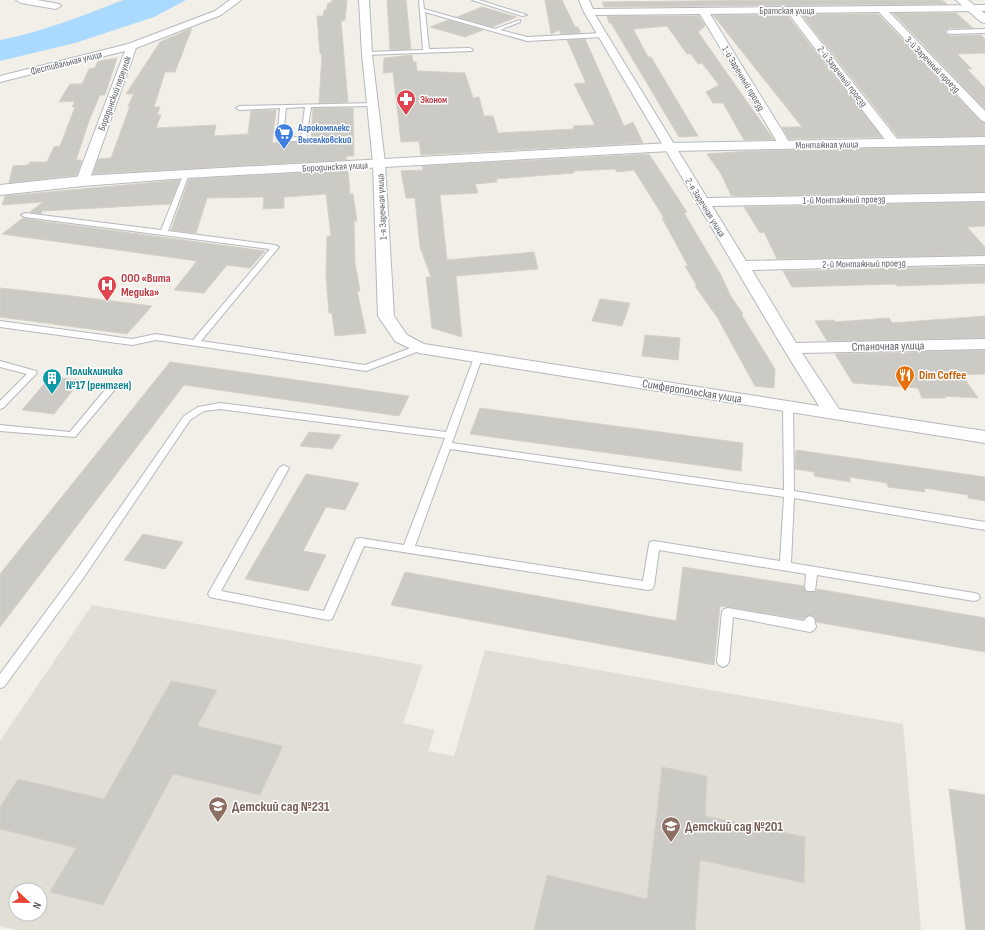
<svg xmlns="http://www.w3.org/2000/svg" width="985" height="930" font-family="'Sofia Sans Condensed',sans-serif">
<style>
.education{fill:#e1ded6;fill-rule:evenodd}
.water{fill:#aadaff}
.building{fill:#cccac5;stroke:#d6d1c6}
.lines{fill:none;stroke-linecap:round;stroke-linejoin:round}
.lane-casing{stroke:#b5b8bc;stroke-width:2}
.street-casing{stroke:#b5b8bc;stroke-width:2}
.secondary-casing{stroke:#b6babf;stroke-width:2}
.lane{fill:#fff;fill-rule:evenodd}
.street{fill:#fff;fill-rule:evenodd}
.secondary{fill:#fff;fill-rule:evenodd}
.labels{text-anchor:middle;stroke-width:3;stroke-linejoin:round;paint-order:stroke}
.far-street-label{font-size:10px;fill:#5f6368;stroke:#fff}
.far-health-label{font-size:10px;font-weight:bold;fill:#be3a42;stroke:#fff;text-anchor:start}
.far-shop-label{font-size:10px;font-weight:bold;fill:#366cbe;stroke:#fff;text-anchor:start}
.health-label{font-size:12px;font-weight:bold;fill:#be3a42;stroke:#fff;text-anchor:start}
.street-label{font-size:12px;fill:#5f6368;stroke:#fff}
.culture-label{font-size:12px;font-weight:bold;fill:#0d838f;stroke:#fff;text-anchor:start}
.food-label{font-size:12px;font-weight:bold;fill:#c56008;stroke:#fff;text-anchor:start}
.near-education-label{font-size:14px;font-weight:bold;fill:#785e54;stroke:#fff;text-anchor:start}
</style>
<rect width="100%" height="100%" fill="#f1efe8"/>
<path class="education" d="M92 605 423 665 403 723 435 730 428 751 454 756 485 650 903 724 921 930H17L0 926V741ZM16 890H40V914H16Z"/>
<path class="water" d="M123 0H186L154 17 75 43 0 61V40C42 32 82 16 123 0Z"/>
<g class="building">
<path d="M332 0H347L345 20 341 21 348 102 319 103 322 54H320L317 16H323L324 10H326L328 3H331Z"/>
<path d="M387 0H406L411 49 390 50Z"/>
<path d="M545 0H562L575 27H578L581 33 561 34 559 30 551 34Z"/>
<path d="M784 0H942L947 4 604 7 602 2Z"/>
<path d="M482 7 517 17 492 27 457 17Z"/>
<path d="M893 13H956L973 28H949L945 31V33L949 36 981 35 985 39V53L957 54 972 69H967L985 88V109Z"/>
<path d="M801 14H878L980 121 985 123V136L898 137Z"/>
<path d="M713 15H787L882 137 789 139 782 127H802Z"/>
<path d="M607 16H699L705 26 698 32 774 140H744L723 103H713L706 92 719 85 702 63 698 64 691 54H687L667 26 633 29 648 57H651L698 136 679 137 611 23H609Z"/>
<path d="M448 20 483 30 465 37 430 27Z"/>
<path d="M192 28 175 72H165L154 107H160L157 115H161L156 128 216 125 214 136 248 134 251 111 276 110 272 143 311 141 313 108H353L354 156H346L347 160 93 174 98 159 111 158 130 106H128L134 94H126L160 42Z"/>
<path d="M585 39 624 126 633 122 643 143 421 155 419 141 401 142 393 72 383 73 384 58 412 55 413 62H416L417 71 465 73 473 98 479 97 484 116H493L498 133 574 129 573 126 595 125 574 84 586 83 567 40Z"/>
<path d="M117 58 105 95H100L90 118 76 160H82L77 175 9 183 13 166 28 165 30 162H47L54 147 60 146 75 107H72L75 101 59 102 70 84H82L89 69 95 68 98 61Z"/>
<path d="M985 146V192L738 196 731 195 721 174 707 154 750 151Z"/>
<path d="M649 154 687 212 684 213 721 275 730 295 743 314H741L775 369 774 388 755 386 717 317 695 286H697L685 266H688L662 218H664L634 170 617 172 615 169 573 171 574 173 496 179 497 182 475 184 478 193 440 195 447 260 534 252 538 269 456 276 462 337 432 328 426 277H431L420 247 415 198H406L401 171 423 170 422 166Z"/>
<path d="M348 170 350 194H353L357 221H354L355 263 360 291H357L366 333 335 336 332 313H329L326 276 327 236H331L326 194 284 197V208L263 209 264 197 207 198 196 233 171 230 189 179Z"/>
<path d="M180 180 170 204 42 211 41 214 30 212 43 202 2 205 5 196Z"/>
<path d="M985 202V226L967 227 985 247V255L777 259 764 232 760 233 744 207Z"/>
<path d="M23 218 41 221 265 251 250 268 227 265 204 293 174 290 197 261 2 234Z"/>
<path d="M985 266V283L897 286 896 284 792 287 783 271Z"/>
<path d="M0 288 64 295 152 306 127 334 0 317Z"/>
<path d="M600 299 630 303 622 326 592 321Z"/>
<path d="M985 316V338L827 341 815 321 834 320 835 322 889 318 892 323Z"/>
<path d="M645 335 680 338 678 360 642 356Z"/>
<path d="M985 350V374L962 375 978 398 944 396 946 398H922L918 388 853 383 835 354Z"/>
<path d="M170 362 409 396 399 416 184 385 0 627V574Z"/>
<path d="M50 377 81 380 54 414 22 410Z"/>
<path d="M480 408 743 443 741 471 470 434Z"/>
<path d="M309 432 341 435 332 449 300 446Z"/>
<path d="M796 450 985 477V501L968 498V495L924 488 925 492 888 487 887 483 850 477V482L814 476V472L795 469Z"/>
<path d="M306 474 359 483 345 510 326 507 303 551 326 555 308 591 245 579Z"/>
<path d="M143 534 183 542 165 569 124 560Z"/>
<path d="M683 567 804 586 807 592H816L817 589 985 618V652L816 622 815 617 811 615 803 619 720 606 714 665 391 605 405 572 676 621Z"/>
<path d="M171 681 217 690 197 726 283 746 260 795 173 774 103 905 50 892 76 848 0 829V807L18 779 104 799Z"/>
<path d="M662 767 707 776 705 816 805 837 804 883 700 860 695 930H534L547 875 647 899Z"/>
<path d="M949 789 985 795V930H966Z"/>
</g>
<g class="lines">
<defs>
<g id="lane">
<path d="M419 0H423L424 9 495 29 520 20V22L500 30 527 37 603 33 606 35 603 37 527 41 425 12 429 49 470 48 473 50 472 51 365 55V53L367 52 423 50Z"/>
<path d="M472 0H479L527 15 522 16Z"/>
<path d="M985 29V33L949 34 946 32 949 30Z"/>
<path d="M374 103V105L372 106 311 107 306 140 280 142 277 140 280 108 239 110 236 108 239 106ZM305 107 301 137 283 138 286 108Z"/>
<path d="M184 173 189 174 168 231 275 245 279 247 201 341 365 365 416 346H422L423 348 422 350 366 371 156 340 132 345 0 327V321L132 339 156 334 193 340 270 249 25 217 21 215 25 213 161 230Z"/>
<path d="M478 355 482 358 452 443 784 490 783 406 785 404H791L793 406 794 491 985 522V530L794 498 791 563 974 593 978 594 980 597 978 600 974 601 817 575 815 591H807L805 588 806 574 659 550 654 586 652 589 648 590 364 546 332 619 328 620 214 598 210 597 208 594 279 468 284 465 289 468 221 591 324 611 356 539 360 538 404 545 445 438 220 409 204 411 190 420 84 577 4 687 0 688V674L76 571 184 416 198 407 220 403 446 432 474 358ZM450 449 784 497 780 561 654 541 650 542 649 545 643 581 415 546Z"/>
<path d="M0 361 36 371 37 373 3 408 0 409V401L27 374 0 367Z"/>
<path d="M112 384 117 387 75 437 0 431V425L70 432 109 385Z"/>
<path d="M728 608 804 621 806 618 810 616 814 618 816 627 814 630 810 632 733 617 729 662 727 665 723 667 719 665 717 662 722 612 724 609Z"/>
</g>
<g id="street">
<path d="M16 0H37L59 4 61 6 56 9 21 3Z"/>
<path d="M230 0H241L221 15 136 48 88 184 83 185 76 181 125 51 0 82V76L128 44 215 11Z"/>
<path d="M359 0H369L372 54 385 163 394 316 407 335 424 344 819 406 783 348 584 12 579 0H589L593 9 985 5V11L889 12 985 111V122L981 120 879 12 798 13 898 140 900 143 894 147 890 146 788 13 710 14 791 145 785 149 779 145 700 14 595 15 707 198 985 193V201L712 206 746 261 985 256V264L752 270 796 343 985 339V349L802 353 839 409 985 431V443L419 353 395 341 378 316 373 163 362 54Z"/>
</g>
<g id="secondary">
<path d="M956 0H968L985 14V23L981 22Z"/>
<path d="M985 137V145L670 151 186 178 83 186 0 195V185L83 176 186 170 670 143Z"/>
</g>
</defs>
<use href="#lane" class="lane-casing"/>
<use href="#street" class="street-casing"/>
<use href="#secondary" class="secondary-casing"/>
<use href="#lane" class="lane"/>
<use href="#street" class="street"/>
<use href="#secondary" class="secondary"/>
</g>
<defs>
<symbol id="pharmacy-pin" viewBox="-11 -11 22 30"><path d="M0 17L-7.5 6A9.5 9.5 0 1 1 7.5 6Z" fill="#e0444e" stroke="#fff"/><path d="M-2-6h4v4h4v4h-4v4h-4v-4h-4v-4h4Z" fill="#fff"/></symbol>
<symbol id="supermarket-pin" viewBox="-11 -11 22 30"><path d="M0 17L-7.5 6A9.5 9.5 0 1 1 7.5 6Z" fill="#3f7fe0" stroke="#fff"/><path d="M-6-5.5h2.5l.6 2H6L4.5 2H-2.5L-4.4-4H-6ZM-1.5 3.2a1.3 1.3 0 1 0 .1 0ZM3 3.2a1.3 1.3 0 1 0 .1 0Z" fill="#fff"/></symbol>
<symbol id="hospital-pin" viewBox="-11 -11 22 30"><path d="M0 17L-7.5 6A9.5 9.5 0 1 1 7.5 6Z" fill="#e0444e" stroke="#fff"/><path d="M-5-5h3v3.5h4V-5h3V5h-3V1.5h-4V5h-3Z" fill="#fff"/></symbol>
<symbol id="restaurant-pin" viewBox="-11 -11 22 30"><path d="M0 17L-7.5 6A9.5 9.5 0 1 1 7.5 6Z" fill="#e8710a" stroke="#fff"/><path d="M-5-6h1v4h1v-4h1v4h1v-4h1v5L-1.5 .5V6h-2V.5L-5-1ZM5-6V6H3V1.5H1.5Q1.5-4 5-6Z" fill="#fff"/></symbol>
<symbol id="building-pin" viewBox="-11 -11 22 30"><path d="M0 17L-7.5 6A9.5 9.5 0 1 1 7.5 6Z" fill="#0f9aa8" stroke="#fff"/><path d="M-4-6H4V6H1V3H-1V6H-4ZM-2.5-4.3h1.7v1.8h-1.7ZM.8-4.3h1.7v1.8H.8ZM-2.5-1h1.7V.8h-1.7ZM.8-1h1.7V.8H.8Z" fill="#fff"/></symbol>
<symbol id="school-pin" viewBox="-11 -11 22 30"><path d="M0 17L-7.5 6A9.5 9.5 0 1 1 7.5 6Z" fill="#8d6e63" stroke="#fff"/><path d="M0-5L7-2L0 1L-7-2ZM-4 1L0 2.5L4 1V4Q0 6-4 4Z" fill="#fff"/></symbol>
</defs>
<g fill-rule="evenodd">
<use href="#pharmacy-pin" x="395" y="88" width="22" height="30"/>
<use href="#supermarket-pin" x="273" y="122" width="22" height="30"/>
<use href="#hospital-pin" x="96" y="274" width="22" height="30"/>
<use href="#restaurant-pin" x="894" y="364" width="22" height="30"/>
<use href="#building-pin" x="41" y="367" width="22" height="30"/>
<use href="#school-pin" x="207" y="795" width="22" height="30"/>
<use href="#school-pin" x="660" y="815" width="22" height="30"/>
</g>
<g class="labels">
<g class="far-street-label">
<text x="787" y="14">Братская улица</text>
<text transform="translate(66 62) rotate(-14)" y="4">Фестивальная улица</text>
<text transform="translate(933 64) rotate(46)" y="4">3-й Заречный проезд</text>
<text transform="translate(843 76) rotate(52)" y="4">2-й Заречный проезд</text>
<text transform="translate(744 78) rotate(59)" y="4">1-й Заречный проезд</text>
<text transform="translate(114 93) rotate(-70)" y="4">Бородинский переулок</text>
<text transform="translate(827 144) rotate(-1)" y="4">Монтажная улица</text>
<text transform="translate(335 166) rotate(-3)" y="4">Бородинская улица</text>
<text transform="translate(844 199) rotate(-1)" y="4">1-й Монтажный проезд</text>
<text transform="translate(381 207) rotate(-93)" y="4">1-я Заречная улица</text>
<text transform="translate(706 207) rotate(58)" y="4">2-я Заречная улица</text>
<text transform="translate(864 263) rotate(-1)" y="4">2-й Монтажный проезд</text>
</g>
<g class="far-health-label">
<text x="420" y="103">Эконом</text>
</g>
<g class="far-shop-label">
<text x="298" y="131">Агрокомплекс<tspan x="298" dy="12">Выселковский</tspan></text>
</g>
<g class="health-label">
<text x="121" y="282">ООО «Вита<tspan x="121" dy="14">Медика»</tspan></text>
</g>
<g class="street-label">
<text transform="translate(888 346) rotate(-1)" y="4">Станочная улица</text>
<text transform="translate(692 391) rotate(9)" y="4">Симферопольская улица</text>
</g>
<g class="culture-label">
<text x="66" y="375">Поликлиника<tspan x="66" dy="14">№17 (рентген)</tspan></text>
</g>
<g class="food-label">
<text x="919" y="379">Dim Coffee</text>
</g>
<g class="near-education-label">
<text x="232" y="811">Детский сад №231</text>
<text x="685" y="831">Детский сад №201</text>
</g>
</g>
<g transform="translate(28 902) rotate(112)"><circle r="19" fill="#ffffff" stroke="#bfc1c3"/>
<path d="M0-3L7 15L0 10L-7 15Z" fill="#ea4335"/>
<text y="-6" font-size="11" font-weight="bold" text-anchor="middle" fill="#5f6368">N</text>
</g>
</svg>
